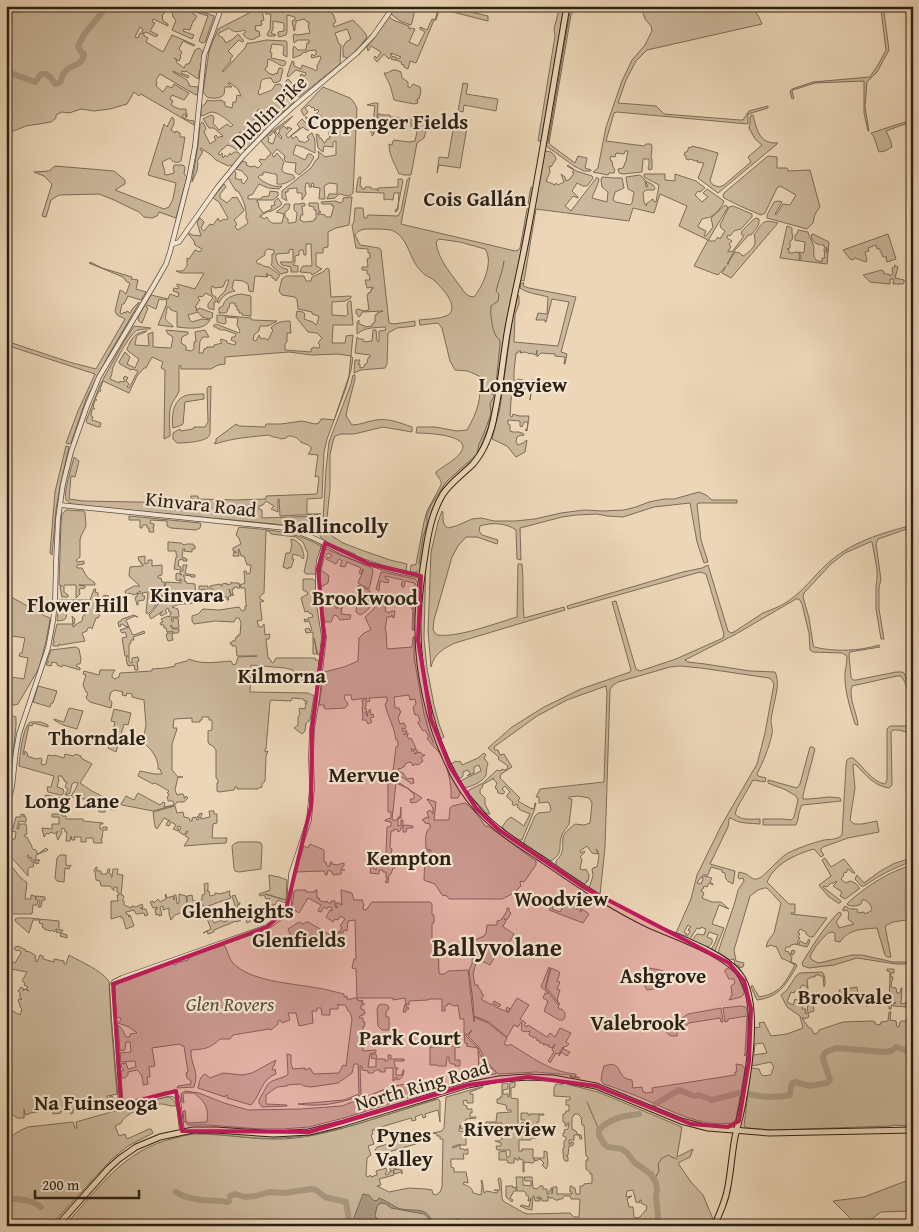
<svg xmlns="http://www.w3.org/2000/svg" width="919" height="1232" font-family="'Gentium Book Plus',serif">
<style>
.green{fill:#cbb79b;stroke:#7b6c58;fill-rule:evenodd}
.water{fill:#aa9880;stroke:#776855}
.lines{fill:none;stroke-linecap:round;stroke-linejoin:round}
.stream{stroke:#776855;stroke-width:1}
.river{stroke:#aa9880;stroke-width:6}
.minor-casing{stroke:#5b4e3e;stroke-width:5.5}
.major-casing{stroke:#2b2015;stroke-width:7}
.minor{stroke:#f3e4d0;stroke-width:4}
.major{stroke:#ecd6b7;stroke-width:5}
.rail{stroke:#2b2015;stroke-width:1;stroke-dasharray:9 9;stroke-linecap:butt}
.marked{fill:#c2185b;fill-opacity:0.2;stroke:#c2185b;stroke-width:4;stroke-linejoin:round}
.labels{text-anchor:middle;stroke-width:4.5;stroke-linejoin:round;paint-order:stroke}
.street-label{font-size:20px;fill:#2b2015;stroke:#f3e4d0}
.park-label{font-size:20px;font-style:italic;fill:#5b4d3d;stroke:#f3e4d0}
.neighbourhood-label{font-size:21px;font-weight:bold;fill:#2b2015;stroke:#f3e4d0}
.quarter-label{font-size:22px;font-weight:bold;fill:#2b2015;stroke:#f3e4d0}
.district-label{font-size:25px;font-weight:bold;fill:#2b2015;stroke:#f3e4d0}
</style>
<rect width="100%" height="100%" fill="#ecd6b7"/>
<filter id="stains"><feTurbulence type="fractalNoise" baseFrequency=".004" numOctaves="4"/><feColorMatrix values="0 0 0 0 .2 0 0 0 0 .09 0 0 0 0 .02 0 0 0 .5 -.17"/></filter>
<radialGradient id="worn" r=".72"><stop offset=".6" stop-color="#630" stop-opacity="0"/><stop offset="1" stop-color="#630" stop-opacity=".3"/></radialGradient>
<g class="green">
<path d="M6 6 9 13 20 12 22 9 21 6H164L163 10 164 14 162 15 163 21 168 24V26L153 19 152 22 155 23 150 31 158 35 156 37 146 32 144 33 142 32 143 29 140 27 135 37 138 38 140 33 144 34V36L148 38 146 42 163 52 172 35 195 45 194 46 183 41 179 49 182 52 180 56 181 57 179 61 174 58 177 60 176 62 184 68 186 64H189L195 50 199 48C200 49 202 50 202 51 204 55 199 74 198 79L186 71 185 72 182 71 181 73 189 76 188 78 173 71V72L187 80V81L189 83V86L198 87V94L196 95 160 74 156 80 157 83 156 86 163 92 167 86 172 88 174 84 189 93 184 100 172 95 170 99 173 101 171 105 179 109H186V113H187V117H185L186 115 184 114 182 117 188 120 194 121V125L141 94 139 96 134 92 127 104 110 109 94 111 81 109 69 113 62 112 56 115V118L51 122 26 126 6 134Z"/>
<path d="M165 6H195V10C202 13 207 13 214 16V17L205 42 202 43 199 41 208 16 192 11V13L197 16 194 21H193L190 30 184 29 183 31 194 35 192 39 172 30 176 20 173 17 171 8Z"/>
<path d="M242 6H330L332 14H333L336 22 333 24 334 27 353 20C357 25 365 31 367 37L361 45 362 46 347 59 346 57H343V47L346 42 351 39 347 29 335 33 339 44 341 45 340 64 299 97C294 95 287 87 286 81L288 79 295 86H298L301 81 299 80 301 74 305 76 306 73 296 70 288 77 287 76 292 61 294 62V66L301 69 302 65 313 69 316 71 317 70V66L321 58 320 56 312 58 311 57 312 54 314 56 316 54V50L307 51V52L302 53 301 55 293 58V48L294 46 298 50H306L307 43H309V40H298L294 43 293 36 294 34 298 35 310 33 308 25H309V22H307L304 19 296 21V24L295 26V30L294 31 292 21 295 20V17L287 15V32L286 35 279 37 278 35V32L284 31V23L273 21V29L271 33 276 35 274 36H268L267 34 270 29 271 14H266L264 9 262 10 264 20 261 21 262 25 255 26 256 31H259L260 36 255 38V39C250 40 246 39 243 34L246 32 244 30C240 32 233 33 229 28L219 33 218 35 223 38 226 43 233 39 238 34 244 41 242 42 239 40 228 51 233 56 230 59 231 61 222 71 223 72 245 48 247 43H252L266 40 286 41 287 42V57L283 55 284 47 282 45 272 44 270 52 272 53 271 58 285 61 286 63 285 65 283 66C278 65 275 61 268 59L267 67H266L265 70 268 72V73L274 75 275 73 277 74 279 68H282L283 70 280 81 275 83 273 82 271 78C260 79 261 79 260 89L258 91 259 95 272 90 275 85 280 84 291 97 294 102 275 119 276 120 274 122H272L269 115 259 109 252 117 254 120 265 125 269 122 271 124 246 150 242 149 246 145 241 140 243 138 242 136 243 134 240 132 235 137 234 136 232 138 236 142 234 145 240 150H237L231 146 227 145 223 149H222L218 154 220 155 222 153 223 158 224 157 225 155 227 157 230 153 231 155 234 152H238L241 156 232 166 230 165 228 166 216 160 211 155 201 148 200 150 203 151 197 162 198 163 197 171 192 182 198 145 200 125 202 122 204 124 206 129 204 132 210 144 216 140 214 137 216 135 218 138 221 136 222 137 223 136 214 128H209L203 119 211 115 213 116 214 118 213 123 219 130 227 124 231 127 233 125C226 119 220 113 212 112 208 112 205 116 201 116V107L206 103 207 100 213 101 222 100 223 102H225V106L232 108 233 102H236L237 95 241 96 238 89 230 83H228L232 87H225C224 89 225 91 224 94 221 99 212 99 207 97L203 92 209 51 218 29 253 11 252 9 248 12 245 11Z"/>
<path d="M397 6H399L409 12 412 6 415 7 413 19 411 25 400 21 391 14Z"/>
<path d="M439 6H445L488 16V21L441 9 439 11 436 20H434L416 63 410 61 408 69 404 67V65L401 64 402 62 395 60 396 59 394 60 391 59 393 56 399 59 401 57 391 53 390 54 392 55 389 59 384 54 377 62 374 58 375 56 377 58 381 52 371 46 368 51 367 47 389 17 393 20 409 26V29L411 28 415 29 409 42 418 46 425 32 420 29V27L427 30 432 19 435 20Z"/>
<path d="M560 6H564L541 141H538L555 36 554 29Z"/>
<path d="M568 6C575 7 583 6 590 6L573 12 571 15 549 143 552 146 575 163 578 156 587 158 585 168 591 170V171H584L574 166 545 145Z"/>
<path d="M641 6H782L776 13 770 7 762 8 756 13 759 17 762 24 647 50 636 61 626 80 618 103 656 106 664 114 740 120H743L749 111 768 106V108L748 114V124L617 112 614 113 606 141 644 146 646 144H651L652 147 651 158 652 159V169L649 170 648 167 649 166V159H643L642 172 623 174 619 173 618 169 623 168 626 161 628 151H625L624 154 616 153 615 157 611 156 610 160 612 161 613 167 615 170 614 173H609L608 175 593 172 598 168 606 127 622 81 632 60 645 45 652 31 651 26 645 19Z"/>
<path d="M880 6H891L884 12 889 50 877 72 867 82 865 107 869 131H868L864 113V81L815 83 793 90 792 92 794 98 792 99 790 91 792 89 813 82 870 77 878 65 886 50 881 10 883 9V7H881Z"/>
<path d="M393 70H396L401 72 402 78 408 82V87L410 88 413 84 420 87 421 91 419 99H417L418 103 414 104 394 100 390 85 384 73H387Z"/>
<path d="M463 83 468 84 466 94 498 99 496 111 464 105 463 112 458 111Z"/>
<path d="M323 87 350 98 353 101 357 108 353 193C348 199 344 194 339 194L335 198 327 199 329 194H337V184L329 183 324 186 325 199H319L320 188 313 187 314 184 313 183 311 184 312 187H309V183H306L305 189 306 194 302 200V193H297V188H296L288 189V192H285L287 201 282 198V191L311 168 316 160 318 159 319 154 318 151 325 157 336 155V141L333 142V147L324 146 323 152 318 148 316 134 319 135V138H321L324 143H325L327 139H330L329 137 331 136V135H329V132L334 130 332 123 315 129 312 126 313 125 318 127 325 122 320 115C313 115 313 119 311 124L305 117 312 118 319 111 317 109 315 111 314 110 315 109 313 107 312 108 309 105 305 108 308 112 304 116 301 110Z"/>
<path d="M374 103H378L377 118H378V114H381V115H390V119H391V117L404 118 403 121 405 122 406 124V119H411V120L414 121 413 127H411V124L410 121 409 123H407V125H405L404 127 392 123V120H391L390 124H385L386 119 383 117 381 123H377L376 131H374V134L372 136V132H370V128H372V125L371 124V122H373L375 106 367 105Z"/>
<path d="M751 115H753C757 130 759 144 778 143L777 144 718 193 698 178 704 163 697 162 698 160 696 161 690 159 689 160 686 159V156L684 155 685 152H687L689 147 691 148 692 146 696 147V148L697 147 718 153 710 181 713 185 719 187 724 185 751 162 748 157 762 145 755 139 749 128C751 123 749 119 751 115Z"/>
<path d="M293 116 286 123 275 131 281 139 282 137 278 133 280 132 279 130 284 126 287 129H288L287 127 290 128H291L292 129 286 135 288 138 300 128 297 124 302 119 310 127 309 130H306L303 127 291 136 293 139 296 136 300 142 302 141 304 143 309 140 307 137 310 134 312 133 315 140V153L303 147 296 145 293 154 305 160 308 154H311L314 157 313 159 308 167 299 175 295 172 296 163 286 162 284 159 285 156 277 149 272 155 274 157 277 153 284 162 282 168V171L285 173 293 175 295 178C288 182 284 185 277 184V176L276 174C271 174 269 172 263 172V175H260L258 177C263 183 275 188 282 186L279 189 268 188 259 184 255 190 253 194 248 196V199H261L262 197 269 196 270 191 278 192V196L273 200H257V202H258L259 207 263 213 272 209 271 206 275 205 274 202 278 198 282 204 280 206 270 212 269 211 260 216V217H262L264 219 267 217C270 225 275 223 282 223L284 214 276 212 283 207 285 204H290L289 209 285 212V217L288 219V223H291L296 222 297 213 294 210V204H299L304 203 305 204V206H302L303 215H301L300 220 304 222 314 221V219H316V210H314V207L309 206V203H318L319 211 321 212 318 213V215L320 214 325 215 326 217H331L334 206H332V204H322L321 202 335 201 341 203 343 201V198L352 197 349 225 336 228 328 232V247L323 248V253H316V266L322 269 312 275 311 273 300 272 301 269 303 266H312L311 244H306V255H304L303 250H300L299 251V255L295 256V262L293 265 298 266V272H291V267L282 265 280 262H293V249L289 250V253L276 254C275 262 279 268 287 269L288 272 281 274 271 265 272 263V254H274V250L268 249 265 251V255L256 261 258 264H261L263 266 269 267 280 275 276 281 275 279 272 278V276L269 275 267 277V273V277L255 276 253 292 249 291 248 284 243 281 234 280 232 288 235 291C228 292 222 296 219 303L217 302 219 297 225 291 229 280H226L223 287 214 288 213 286H212L211 287 212 295 216 297V302H214V310L208 308V304L213 298 210 295H209L206 293 202 297 199 296 198 298 200 300 195 307 197 308 196 311H197L199 308 213 313 212 318 210 319 202 317 198 312 188 315 190 320 192 322 202 319 210 320C204 331 187 328 177 327V312L171 310 169 307H167C166 321 162 317 173 326V327L158 325 167 303 166 302 167 300 164 299 163 300 159 299 156 309 147 305 146 307 148 308 142 323 140 322 138 320 139 315 151 295 168 299 170 294 178 297 179 293 173 291 174 288 178 289 179 287 177 286V284L195 289 204 273H181L176 271H183L187 266V258L189 259 195 250 200 252 202 249 195 245 194 241 189 235V233L192 235 201 236 197 222 200 218 204 222 201 228 204 231 210 224 213 225 218 218 219 221H221L224 219 227 220 228 218 219 202 213 198 223 185 224 184 226 187 220 194V198L227 203 233 197 234 198 237 197 244 210 243 212 234 220 237 224 235 227 238 230 247 224 248 222 246 218C247 208 243 199 238 191H236L228 178 234 170 236 173 235 178 240 180 241 179 242 180 241 182 244 184 248 178 242 171 236 169 243 161 247 163 246 165 251 167 254 166 258 168 262 164 259 161 260 159 265 160 271 153 261 141 267 135 269 139 268 142 273 144 276 135 274 133 275 132 274 131 270 136 268 134Z"/>
<path d="M172 117 174 119V124L171 130 175 133 176 131 180 133V137H185L181 161C177 164 172 162 170 158L162 162 165 172 164 174 167 175 174 173V170L173 169 174 165H183L185 167 184 174 187 177 176 218 159 212 157 216 152 218 144 217 139 212 114 200 99 194 59 195 51 200 46 217 42 216 52 184 44 176 34 172 49 171 55 166 114 171 125 180V184L115 190 164 209 169 207 173 199 176 183 148 175 164 124 167 127Z"/>
<path d="M420 117 429 119 424 138 417 143 411 175H403V174H399C395 164 389 156 389 144L392 145 393 141 394 140 409 142 415 141Z"/>
<path d="M455 119 468 121 460 168 439 165 437 173 439 157 448 158Z"/>
<path d="M905 122V124L886 131 890 139 892 147 885 151 879 152 874 137 871 133Z"/>
<path d="M546 151 551 152 555 156 556 159 551 167 549 166 550 172 546 181 555 185 556 183 558 185 564 182 561 174 565 177 566 181 570 179 574 173 572 172 574 170 567 166 568 165 576 171 592 176 593 178 587 186H583L577 183 572 191 578 197V198L573 196 565 206 571 211 597 177 599 179C598 186 594 191 592 198L607 202 608 192 602 187 601 180 602 177 614 178H622L624 188 615 192 613 200 616 202 630 205 632 203 634 192 628 189 626 178V177L640 175 645 180 646 187 648 186 646 183V181L653 185 655 188 654 190H646L643 193 644 202 646 206 647 203 649 202 651 200 653 199V201L656 202 659 185 644 177V174H665V180L675 181V174L696 181 705 188 700 192 698 191 695 195 702 202 708 197 703 193 707 189 724 201C722 207 716 214 710 217 708 218 705 218 702 219L698 226V227L706 231 704 236H706L713 227 711 218 725 205 728 207 709 239V241H715L718 237 720 239 725 231 721 228 720 225 729 207 733 206 752 214V217L741 229 734 231 730 236 729 235 727 236V238L732 241 729 244 731 247 728 251V252L730 251 732 252 744 236 741 234 742 231 754 219 756 218 759 219C760 226 755 230 751 235H748L747 237 735 250 727 264H729L728 263 735 252 737 253 738 252 743 256C747 254 754 248 755 243 755 240 755 238 754 235 764 222 761 219 778 223L731 278 722 273 726 266 718 275 694 266 708 240 679 226 687 206 660 194 654 213 633 208 629 221 536 209 524 281 520 280 543 155Z"/>
<path d="M768 156 777 157V168H787L788 171 810 170 820 207 815 214 813 223 807 229 767 218V215L774 202 779 201 782 202 775 214 776 215 783 204 790 205 796 195 782 187 780 186 777 188 765 213 761 215 740 206 724 198 723 196 724 193Z"/>
<path d="M359 177H361L360 186 362 187V189H365V187H371V189H377L378 191V188L398 187V179H402L403 181 397 211 395 212 396 209H398L399 192 398 193H394L393 200 386 199 384 200V193L356 192 358 179Z"/>
<path d="M410 177 401 224 515 251 518 250 520 248 531 187 533 188 513 293 505 328 496 394 488 428 478 453 473 461 444 488 432 510 427 528 421 568C418 572 414 573 410 572L411 565H415L416 564 424 522 427 511 441 485C442 481 439 478 436 474V472C442 467 457 459 461 452 473 434 424 433 416 433L417 427H435L457 431 467 430C478 411 482 398 479 376L468 371 455 370 450 361 442 328 438 323 420 325 419 320C427 319 448 319 451 312 456 302 441 287 434 280 430 277 425 276 422 272 409 261 409 236 391 230 385 229 377 229 372 229 364 229 359 229 355 235L360 245 379 248 381 250 389 323 394 324 415 321V326L397 328 388 333 387 364 385 368 361 370 354 373 355 360H360L358 364H360V368L364 367 365 364 367 363 368 358 370 357V355L355 353 357 337 359 339H363L364 342 372 341 373 330H376L377 341 379 342V331H380L386 330 385 327C374 328 365 327 357 334V322L359 320V324L365 326V327L372 326V324L375 322V315H377V313L383 311 362 312 361 315 359 317 356 313V310L358 309 364 311 369 310 367 295H368V293L371 292V289H373V287L367 288 365 280H370L369 274H367V270H362V267H368L367 259 370 258V253H368V249L356 248 352 225 354 222 355 208H363L364 218H367V216L368 215 398 216 401 211 407 180ZM439 239 460 242 485 249C494 261 483 286 474 297L469 296 465 293C454 277 438 261 436 242Z"/>
<path d="M787 226 792 228V234L793 235 792 240 790 241V248L787 249 789 250V253H792L796 252H798L800 256 799 260H801V256L799 252 804 253 805 242 795 240V235L797 234 798 230 808 232C809 237 811 239 813 244 816 251 811 253 816 260L822 262V258H825L824 249H826L827 253V248L824 247V245C817 245 812 243 811 235L813 234 829 242 827 264 780 258Z"/>
<path d="M888 234 896 259 887 262 886 258 887 257H883L879 248 877 249 876 245 868 248 869 251 865 252 867 260 866 262 855 258 853 260 850 259 843 250Z"/>
<path d="M90 262 102 268 132 277 131 279 138 280 136 289 146 292 141 300 128 296 124 304H122L120 313 122 314 124 312 126 313 127 311 130 313 133 308 139 302V303L107 358 86 399 71 443 68 444 66 443 78 411 95 374 6 345V341L69 362 96 369 125 319 117 315 115 311 120 290 124 292 126 294 130 283 127 282 123 277 89 263Z"/>
<path d="M894 265 898 267 895 278 904 280V283L903 284H893L894 279H890V284L870 282 863 275 882 270 884 272V274H889L890 276 893 274 892 268 895 267Z"/>
<path d="M327 268 329 269 331 297 351 296V298L345 301 332 302V315L346 316 348 314 347 304 349 301H351L353 325H333L332 343H345L346 336 353 335 351 356 353 358 351 370 346 388 327 439 324 452 322 498 307 499V514H321L280 516 279 499H278V512L271 509 274 506 266 501 263 505 259 506V509L262 510V518L321 516C319 523 320 532 313 534L291 527 275 524 73 505C71 503 68 502 66 500 63 493 72 466 74 457L79 461 75 477 71 476 69 499 83 501 190 503 191 496H198V499L236 500 266 499V496L317 494 319 478 318 476 315 477 318 455 308 454 311 450V447C308 444 304 444 301 442 297 438 295 436 288 436L286 438 281 439C278 437 273 438 269 435 250 437 233 438 215 444L214 443 216 442V439L236 424 239 426 265 427 266 424H281L302 421 315 424 319 423 321 419H325L334 420 349 376 351 356 338 354 312 355 289 352 225 357V364L218 365 211 369H181V366L179 365V391C177 397 173 400 171 406 168 415 170 426 170 436L164 439 165 370 161 368 163 362 152 357 146 368H144L137 376 129 393 103 381 100 389 101 391H99L95 399 97 400H95L93 407 95 409H92L91 416 93 417 92 420 101 423 100 427H98L87 423 86 421 100 385 123 343 134 326 151 328 150 329C146 329 142 329 138 330 130 333 117 359 113 367 112 372 112 375 110 379L119 383 120 381 122 382 125 381 123 378 125 376 128 378 126 381 129 384 127 387 129 388 138 371 132 369 131 370 120 364 119 362 125 352 130 357 127 364 135 368 139 359 128 351 127 349C131 339 135 332 147 331 137 337 137 331 135 345L149 346 148 334 153 332V347L171 348 173 337 168 334 166 330 188 332V334L182 337 181 343 186 346V350L191 351 194 349V342H196L195 332 205 330 209 337H203L200 341 199 353H203L204 349 207 348V347H214V345L222 343 220 340 221 339 227 341V343L235 345 236 342 231 340 232 337H235L236 334 225 330H221L213 326 216 324 239 333 240 331 237 325 238 318 225 317 226 320V323L224 324 217 322V315H219L251 318 252 320 277 321 268 326H260L259 331 254 335 253 340 256 341 259 335 260 336V338L262 339 264 338 268 340 273 330 271 328C275 322 284 321 290 321L291 333H287V342L285 344V350L311 352V349L314 347 316 348H319L320 345 318 343 322 338 317 333 308 332 296 317 297 311 303 312 305 314 304 319 313 322 316 325 317 324 319 316 312 314V312L298 309 297 300 295 297 282 295 279 291 282 279 286 276H304L306 281H311L312 277 323 272Z"/>
<path d="M521 283H524L523 286 529 288 576 297 561 352 567 354 565 364H564L565 357 555 356V354L541 353 537 357V350L536 355 531 353 530 354 525 352 520 353 521 351H518V353H516L514 371V380L517 381 518 379C522 380 526 381 531 381V380H533L530 400 531 390 530 389 527 388 526 389 519 387 518 388H516V386H514L512 387 510 416 512 417 513 414 519 416H529L527 431 525 430 527 429 528 422H524L522 427 520 426V421L508 420V424L510 425V431L513 432H519L524 434 523 436 521 435 517 437 516 442 518 445 523 443 527 440 525 452 516 457 507 446 492 439 500 408 512 321 518 295 519 296V304L515 314 514 342 558 346 569 302 552 299 546 322H545V320H536L538 313 547 314 548 297C538 294 529 294 520 288Z"/>
<path d="M241 294 251 296V316L242 315V313H239V310H237V306H235V303H230L229 308H228L227 312 225 313H219V308L223 306C224 298 233 295 241 294Z"/>
<path d="M353 375H355V379L347 410 346 416 352 425C360 425 368 421 376 420 389 418 400 423 412 427V432L383 427 354 434H341L335 436 333 441 330 455V489L327 518 329 532 332 536 343 543 364 551 390 560 407 564 406 571 380 565 354 556 355 554 325 542 320 536 323 520 326 469 329 442 351 384Z"/>
<path d="M211 386 210 430C210 434 210 436 207 438 201 442 184 443 177 443L173 439V433L180 429 181 431 193 429 194 427H205L208 422 207 389 208 387Z"/>
<path d="M204 394V399L185 402 183 424 182 425 173 428C171 416 173 398 188 395 193 394 199 394 204 394Z"/>
<path d="M66 446 69 447 60 486 56 510 52 555 50 553 55 492Z"/>
<path d="M699 492 706 495 712 500H737V503H699L697 504 701 540 708 562 704 563 697 542 690 503 654 507 623 517 607 516 597 514 576 515 562 517 520 528 521 560 517 559 516 530C507 523 491 522 480 526L479 531 482 535 498 540 497 544 477 537H466L458 546 452 557 434 620 433 630 437 635C458 638 496 623 517 617L518 564H522C524 581 522 600 524 618L564 607 565 610 455 643C444 648 434 654 431 667L428 631 431 552 438 522 442 511 443 512C443 518 442 525 448 528L456 526 472 519 481 518 494 521H515L535 519 561 513 584 510 603 511 624 510 636 507 649 502 664 499H674Z"/>
<path d="M66 510 84 511 85 513 86 526 81 536 80 540V557L76 560 77 562 84 561V564L77 565V568H82L87 577 95 583V585H79L85 586V588L79 589 80 594 76 598V585H64V592L68 595V597H62L60 587 62 586 59 585 61 522 62 514Z"/>
<path d="M129 516 200 523 201 524 200 528 196 530 171 528 167 526V521L151 520 150 523 154 524V527H153L154 532H149V528H147V525H143L142 528H140V520H129Z"/>
<path d="M913 525V527L878 539 876 544 881 580 879 587V609L884 639H881L876 609V586L877 580V569L872 542H870L845 553 830 565 804 593 803 597 809 618 813 644 814 647C834 652 860 651 879 645L880 647 850 652 849 655 851 677 853 680H856L896 672H902L904 673 912 693 913 734 899 730H893L891 732 892 785 889 788C874 786 866 775 856 765L854 764 853 766 855 788 850 820 854 824H862L877 821 879 832 848 838 823 847 821 849V851L824 855 821 857 814 849C800 853 783 860 774 871 771 874 769 878 767 882L789 904H795V913H791V914L827 918 813 937H810L806 934V932L800 929 798 933 800 934 798 937 800 938 797 943 799 944 800 941 806 944 809 939 810 941 807 947 795 944 791 945 790 947H786L785 951 789 952V954H791L792 950 795 951 793 955 791 954 790 956 792 957 791 962 796 964 797 966C786 984 780 997 757 1000L751 987 752 985 759 997C781 993 785 983 795 965L784 959H782L776 946 774 947 772 945 766 947 768 941 774 933 781 903 767 888H764L758 890 750 896 734 950 736 961 744 963 743 967 739 968V965L738 966 735 964 734 959 730 960 718 952 735 902 738 890 744 881 743 878 739 879 738 877 739 872C741 873 744 873 746 874 750 876 752 880 757 879 764 878 780 856 790 852 800 847 813 843 824 840 831 839 837 840 842 835L846 766 847 760 850 758H853C863 766 872 782 885 784L887 780V729L890 726H908L912 723C911 708 911 689 901 676H897L852 686C848 697 857 713 858 725H857L855 724C850 708 844 689 845 672 846 667 847 662 847 656L842 653 813 652 810 650 809 633 802 604 799 599H796L736 634 685 660 688 662 705 664 750 671 775 672C782 685 771 708 771 723 772 727 773 730 772 734 769 748 763 762 757 774L758 776 766 778 765 782 753 780 737 808 735 814C741 821 752 819 760 819V824C750 823 739 824 731 818L729 819 728 827 710 864 735 871 733 884C727 881 725 880 725 873L722 872V870L711 867 708 875H703L701 878H700L697 883 701 884 703 879 702 878 705 876 712 878 710 882 713 884V885L709 883 707 887 704 886 703 889H702L701 891 704 893 702 898 712 902H721L729 909 719 905 712 924 724 928 715 951 712 949V947L714 945 718 935 709 932 707 937 712 939C713 943 711 945 708 947L692 940 697 934 704 935 706 929 701 927 700 929 697 928 690 939 686 937 690 932 689 930 688 931 689 928H690L691 927 688 925 684 932 687 934 685 936 676 933 691 899 697 875 721 826 757 764 765 733 774 684 772 680 769 678 701 668 680 666 670 667 618 682 612 686 610 690 605 847 600 895 589 888 593 876 592 869 593 868 597 867C598 861 601 853 596 849L598 854 592 853 587 846 580 851 581 853 584 851 585 852 580 857 582 859 580 869 584 870 586 869 589 875 588 881H586L587 882 584 884 556 866V861C568 849 559 843 565 833 567 830 572 827 575 824L584 825 590 823 592 803 589 798 578 796 569 797V799H572L569 824C567 828 563 831 562 835 557 847 565 852 551 861L524 844V841L535 816 538 813 549 812 551 810 550 805 548 802 539 803V797H536L540 789 604 782 607 693 606 686 567 700 537 716 494 747 495 750H498L500 755 504 754 512 767 501 774 500 778 520 798 518 801 530 808 534 809 535 803H536L534 811 522 840H518L505 831V830L502 827 507 820 511 817 524 826 530 814 523 811H522L519 809V808L517 807 518 805 516 804 514 806 512 804 513 802 507 797V795L510 792 505 786 502 789 505 792 503 794 498 793 497 789 495 788 497 783 493 779 494 778 482 785 483 786 480 790V793L485 798V804L490 814H487L468 793 469 790 483 783 497 770 501 771 502 769 505 770 507 769 508 766 498 759 499 757 488 748 512 727 544 707 581 689 630 672 631 670 612 602 616 601 636 669 640 671 676 659 723 638 724 634 706 574 700 572 568 609 567 606 683 572 702 568 708 565 728 631 731 633 734 632C744 626 753 619 763 613 773 609 782 606 791 599 804 590 814 576 826 565 850 542 882 533 913 525Z"/>
<path d="M239 527C269 530 294 531 321 546L316 574H306L304 572 308 554 303 542 296 537 271 534 269 531H266L264 593 260 596V599L264 601 260 602 262 620 257 621 259 627H262L264 624 265 635 270 634 269 639H266L268 658 270 659 272 663 274 662 276 658H315L316 659 315 660H317L319 661 316 685 311 675H308L309 679 306 681 305 679H303L300 682 298 678 295 679 293 670 285 668 251 665 250 692 308 693 314 696 310 720 306 723 305 731 302 734 294 728 298 725V717L300 714 299 710 300 708 305 709V707L306 706 305 703H307V701H304V699L292 698 291 701 271 700 270 702 266 749H265V752L268 751 266 756 265 781 262 784V787L257 789H237V787H235L234 790 219 792 217 791V783H218V780L216 778V750L213 746 209 744 208 742V731L212 730V720H209V717H202V720H200V722H192V718L174 719 173 728H177V729L172 744V770L178 777H183H178L175 790 177 795H179V794H183L184 796V798H185L186 796 188 798 184 802H177L175 805 153 811 117 804 122 803 126 796 134 800 138 793 160 805 163 802 165 803 164 807 174 805 173 801H168V799L167 798 169 794 167 793 169 791 155 783 153 784 138 776 140 771 155 774H162L160 769H158C159 759 152 750 145 744L147 737 144 736 146 725 144 700 132 697V694L127 693 126 696 122 695 123 692 114 690 112 692H111L109 699 112 702 111 708 90 702 86 698 88 693 86 692 83 685 86 675 83 674 84 671 99 675 100 670H115L112 675V677L115 679 119 677 120 673 152 671V669L166 668 175 666V664L187 661 189 659C202 665 217 662 231 661L233 665 236 664 238 657 257 656H237L236 646H232V644H230V643L232 642V641H235L236 637H238V635H240L241 623 239 618H236L234 622 215 621 194 624 192 621V616L198 614 203 609 219 610 239 607 242 611 245 610V606H247L246 605 245 588H241L240 585 245 583 244 571H246L247 574 250 573 251 565H247L244 556H241L239 549 238 550 239 556H233L234 552 236 553V552L233 551V548L241 544 239 538 236 535Z"/>
<path d="M291 539C300 541 303 548 304 557L303 559 300 556 293 554 292 559H294L291 568 289 567 288 569 283 567 286 553H290L292 544 291 543Z"/>
<path d="M168 542 181 543 182 544 185 545 186 544H193V545L195 546V549H192V552L184 551 185 549H183L182 557 185 558V559H187V561H183V559L179 560 178 566 181 567V570L174 569 176 557H177V555L176 554V551H168Z"/>
<path d="M326 549 372 568 373 572 369 589 358 583 363 571V569L361 574 359 573 361 568 347 562 345 567 340 566 342 561 339 559 336 564 326 559 327 557 330 558 332 555 328 553 324 558 321 570 329 576 328 583 321 587 322 603 336 604V608H338V605H342V609H340L342 610 341 614 351 615 350 619 340 620 337 616 334 615 331 622H325C319 599 317 573 325 550Z"/>
<path d="M145 556V564L148 563V560H152V566L162 565V575L158 576V578H161L162 582H165C164 595 157 605 148 614L146 613 148 592 142 593 143 596H145L144 600 138 601V605H137L135 597H137V594L141 593 140 591 136 594 133 595 130 593 126 595 125 591 134 586H140L129 576 130 567 143 566V564H141L140 561H139L138 557Z"/>
<path d="M426 556 424 638 427 668 434 705 439 724 444 737 441 739 440 738 436 728 427 687 420 641 421 604Z"/>
<path d="M183 565H187L185 573H186L187 574 195 575V577H191V576L184 575 183 576 185 577 184 581H186V583L195 584 196 602C188 605 178 603 172 607L178 609 179 617H171L172 622H173V618H178L179 628H172V625L170 626 173 629H179V631L178 633H173L172 635 173 640 168 641 166 635H167V633H173V631L167 632 166 628H164V625H161L160 623 163 622 161 619 168 616 169 617 170 616V614H171V612H169L168 608 165 610 167 613 161 616 160 614 163 611 151 619 149 615C158 606 165 595 166 582L181 583V579H180V581L176 580V574L177 573 182 575 180 574V571H183Z"/>
<path d="M381 572H383L415 579 419 583 415 630H412L413 609 411 608 409 604 410 598 414 596 415 583 405 581 404 587H402V585H401L403 580 385 576V578L389 580 388 583 380 581 379 591 376 589Z"/>
<path d="M303 579H313L316 582 317 603 323 633 321 654 318 655 314 638 317 654H313V632L306 633 305 629 309 628 310 631 312 630 309 621 305 622 304 619 308 620V618L313 617 312 614 309 613 308 611 305 612 301 598 308 594 307 592 303 590Z"/>
<path d="M231 582 233 583H239L240 588H237V587H234V589H232L233 596V594L231 595 229 589 231 596 228 597 229 600H227V597H224L223 595 219 597V595L212 594V596L208 595V597L204 596 203 600 200 599 199 591H203L205 593 206 591 205 589 199 590V586H208V591L213 590V589H210V586L220 584 221 586H222V584L227 583V585L231 584Z"/>
<path d="M359 585 370 591C369 604 374 608 360 615L356 612 358 586Z"/>
<path d="M94 589H96L95 592 98 593V598L102 599 103 596 106 595V597H104L103 602 106 600 108 595 109 603 112 601H117L118 598 115 599 114 596 117 595 120 600 122 598 123 600H125L126 602 122 603 121 601 118 602V604L110 605V606L107 607V608H102L103 610V611L100 610 98 614 100 615 98 618H96L92 629 90 627 87 629V631L82 633 85 641 61 645 59 644V646H53V643H54V641H53L57 624H73L72 616 75 619 74 624H73V627H74L75 625 82 621 83 616 87 613 81 611 72 612V610H75V608H77L75 607V603H65L64 612H67L66 618 64 620 57 621 59 600H90Z"/>
<path d="M6 594 45 616 50 618V620L46 641 39 668 18 704 15 705 8 704 7 707H6V697L8 693 6 695V691L9 692 12 677 24 679 28 658 19 656 20 653H22L25 638 6 635Z"/>
<path d="M377 596 387 598 385 611 390 613 391 611H395L394 618 392 617V615L390 617H387L385 630H386L387 649 412 647 413 637H415L419 669 447 767 460 791V794L458 798H451C452 784 447 762 438 751 434 747 430 743 427 738L429 737 425 730 423 731 418 723V722L420 721 418 715H415L413 707 416 704 415 699 410 700 409 695 394 697 395 708H399L400 711H401L398 718 400 724 404 723 406 728 404 729 403 728H402L403 732 406 730 407 732 404 734V735L408 733V735L407 736 409 739 411 738 416 748 413 750V749H411L412 752 416 749 418 751 414 754 420 752 423 755H425L421 758 423 761 418 765 415 764 413 766 412 763 409 762 405 764V766L400 769 399 768 398 769 400 772 403 773 407 779 413 778 414 783 412 784 393 771 396 747 398 746V741L396 740C394 725 388 718 385 704L387 702V697L369 698 370 701 366 702V706L365 707V709L366 708 367 712H365L367 716H368L367 713 369 712V710L370 709 371 715 373 714 374 717 370 718 372 722 368 724 366 720H362V719L363 718 362 707 363 706 362 700H366L367 698 352 700 351 695H344L345 700 347 702 348 705 345 708 326 709 324 708V705H319L324 672 344 667 358 661 359 638 364 633 371 630 365 617 374 609Z"/>
<path d="M134 615 138 617 135 616 126 620 132 634 134 635 144 631 145 633 133 637 134 640H131V643L129 644V661L131 663H132V658L138 657 139 661 137 662 138 670H135L134 665 128 666V664H127L126 657 128 656H125L122 638 127 637 125 632 122 633 120 630 129 627 125 626 122 624 120 625 121 626 119 627 118 622 121 621 122 619Z"/>
<path d="M76 647 79 649 81 659 80 664H77L76 666 80 668V670L63 665 62 667 57 665V663L52 662 51 666 46 665 47 662H49L47 661 51 650Z"/>
<path d="M38 686 57 691 53 703H51L50 707 33 702Z"/>
<path d="M69 708 83 711 77 729 63 725 54 720V719L64 722Z"/>
<path d="M114 709 131 713 128 725 124 724 116 752 108 748 110 743 115 722 111 721Z"/>
<path d="M6 713 16 717V725L10 787 6 804V754L8 734 6 726Z"/>
<path d="M30 722H41L48 725V727L33 723 32 726 29 725 23 754 24 755 25 751 28 754 27 756 36 759 41 758 42 760 41 764 43 765 46 764 48 755 54 756V755L64 758 65 754 73 756 76 754 81 756V758L92 764 80 783 92 791 117 804 116 810 105 809V812H99V808H93L94 804 96 803V801L66 796H71L76 788 78 783 74 782 73 784H72L70 793 65 795 68 789 65 787 67 782 64 781V779L62 778V776H58V778L59 779 57 787 63 789 64 792 62 795H60L48 792 47 788V787H51L54 776 19 766C20 755 22 729 30 722Z"/>
<path d="M810 747H813L815 749 803 795V799H809L829 797 840 798 841 801 802 805C798 812 799 819 796 825H763V819H783L791 820 794 817 798 800 796 796 786 790 768 783V780L797 788 800 784Z"/>
<path d="M484 753 486 755 484 758 488 763C486 768 487 771 486 775 483 782 472 786 465 788L461 782 462 780 481 771 479 765 474 767V773L467 776 470 774 468 770 463 772V776L461 778H459L451 764 456 761 457 762 460 761 462 765 478 758Z"/>
<path d="M388 778 390 777 395 780 422 798 417 802 411 803 410 799H414V794L409 790V789L396 783 392 820H397L398 817H400L401 807V818L398 819V826L401 825V820H403V826L405 825 413 826V828H407L406 832H403V826H402L400 831 398 832V830L394 829V831H391L390 848 392 849 391 854V857H389V859H391L392 862 394 863 398 861V864L395 865V868H393L391 874 389 875 388 883 385 882 388 878H386V872H383V870H379V874L370 873 371 867H370V864H375L373 868 376 870 377 864H379L380 863 384 862V855L386 854 387 827 391 826V822L385 821V820L391 818V812H388Z"/>
<path d="M46 795 61 798 62 800V816H66V819H83V821L103 823V824H100V829H102L103 827H107V830H103L102 839H101V840L102 841V843H94L93 838H86V842H81V837H74L75 840H72L71 836 70 841H66L67 832H65V829L62 828 61 830 62 832 58 840 57 838V836L56 835 58 831 54 834 52 832 48 834 47 833 44 837 42 828 52 829V824H59V817H52V814H60V806H54V805L53 804V798L44 797Z"/>
<path d="M427 799 436 802 434 820H449L450 808 452 806 465 803 468 805 476 813 486 827 488 826 536 861V865L524 882 521 881 520 882 521 886 514 893 502 899H449L447 896 442 895 435 884 426 881 424 880 425 851H431V850L426 849C426 842 424 832 430 828V824L425 823 424 821 422 820 427 817 428 818H429L427 812 430 810 433 814V808Z"/>
<path d="M175 806 177 813 183 812 184 817 189 818 190 821H192V818L196 817 197 820 199 819V817H197L199 816V814L202 813V815L201 816V819L210 817 209 811H214V814H217V823L213 824 212 838H227L226 843 209 844 184 846 189 838 185 836 188 831H187L184 835 179 832 181 827 178 826 177 828 179 829 178 831 173 829 176 825 171 822 169 826 166 825 168 821H170L164 818 157 829 155 827 153 812Z"/>
<path d="M21 814 25 815 23 816 26 817V822L19 821 17 829H19V824H26L27 834 24 835 25 837H27L31 845 32 846V848L34 850 35 849 38 854 46 848 48 850 36 855V860H40L38 861 39 863 36 864 34 862H36L35 860H32L31 857 30 858 28 855 27 856 32 862H34L33 867H30L28 869V876L12 858 6 854V852L11 853 12 839H15L16 832 12 831 16 817H21Z"/>
<path d="M910 837H913V845L910 847 911 859H912L911 862C893 868 880 875 864 886H861L855 879 857 875 864 883 879 872 893 864 908 859 907 841Z"/>
<path d="M238 842H258L261 843 262 846 261 869 239 872 235 871 234 868 232 846 234 844Z"/>
<path d="M310 844 324 850V862H326L327 866H330V862H332V864L338 865 340 864 344 863V866L342 867 341 869 345 870H341V874L333 875 332 872 328 870 327 875H325V872L323 871 295 872 304 846 308 848Z"/>
<path d="M60 855H66V864L67 866 71 865 69 869 65 868 64 882 57 881 55 878 57 858Z"/>
<path d="M825 858 831 867 844 859 855 873H853L848 869 846 873 845 872 843 874 844 875 841 879 846 883 850 881 855 883 859 887V889L845 899 840 896 842 892 833 886 837 882 836 881 834 883H831L827 887 825 886 823 887 841 901 840 903H838L828 896 819 885 831 876 822 860Z"/>
<path d="M9 863 20 877 27 883 25 899H31V895L35 896 36 900V896L45 897V900H42L41 907H38L40 902 39 900H38L37 905H33L32 914H9L6 912V872Z"/>
<path d="M913 865 912 878 913 880V919L893 922 885 926 891 957H887L885 955 877 928C862 929 849 929 840 942L835 941V933L832 932 828 933 822 939 816 946 810 956 811 959 816 962 819 963 852 955H862L893 962H913V964H896L857 958 834 965 809 968 803 966 802 963C813 945 824 927 839 912L841 913V915L836 922 839 927V928L854 924 848 919 849 913 847 910 843 911V909L845 906 850 909H857L858 913 864 912 865 914 871 911 872 909 870 904 865 900H862L861 904C856 906 853 907 848 905L847 904 851 900C869 885 889 871 913 865Z"/>
<path d="M96 867H97V871H101V874H107L108 869H110L109 873 111 874V877H112L113 869H118L117 874 123 875 121 895H123L124 898 122 900 124 901V905L131 908 132 906 136 907 142 904 143 908H140L141 909H146L148 915 145 916 144 913 136 914 134 910 126 912V914H128L129 917 130 915 134 926 126 929 123 918H121V916L111 919V901H118L117 895H119V893L117 892V887H114V891L110 886H101L100 881 96 880 95 871H94Z"/>
<path d="M269 875 279 877 287 880 286 900 265 894 286 900V903L278 900 275 905 274 904 273 906 270 904 269 905 272 907 269 910 266 909 265 911 262 912 261 910 266 908 265 904 270 901 269 898 266 899 264 895 260 896 259 894 270 890Z"/>
<path d="M208 883V889L207 891H209L210 896 215 895V893L222 894V893H225L226 892 230 891 229 895H230L231 898 205 907 203 905 175 915 171 920 169 914V908L163 910V906L160 907 162 915 159 916V914L156 915 155 909H157V907L153 908 150 902 153 901 154 903 158 899 160 902 166 899 165 895 166 894 167 898 173 896 174 900V895H176L177 904 179 903V894L186 896 187 902V896L192 895 193 901 202 900V895L205 894 204 884Z"/>
<path d="M297 890H306V892H315V890H317V898H319L320 901 325 902 327 901 328 903H331V901H335V906L336 908 338 907H336V903H340V905H342L341 890 352 893 354 900H363L362 902 364 904 363 909 366 910 372 902H430L432 904V915H434V923H432V940H437L438 938 439 974H445L448 971 468 970 474 1022V1017L488 1023 507 1038 504 1044 508 1046 510 1044C532 1057 550 1072 576 1074V1076H574L580 1078 570 1077 573 1076 569 1075 536 1072 498 1074 485 1060 479 1047 468 1036 472 1030 467 1035 464 1033V1019H460L458 1005 454 1006 448 1003V1005L445 1006V1011H442V999H429L428 1000 409 1001V1005L406 1004V1007H408L409 1009H406V1012H403L405 1004H406L405 998 393 1000V998H357V1000H359V1001L363 1000 361 1003H364V1005H361V1009L364 1010 365 1014H363V1015L360 1016 359 1018H363V1022H365L364 1027H363V1036H359L361 1043H363V1051L376 1050V1052L370 1054 368 1067H376V1059L371 1058 372 1054H376L377 1059H385V1061H388V1055H391V1058H390V1059H404V1061H394V1063L395 1064V1068H398V1069L396 1070V1075H402L403 1070H404C404 1075 402 1079 397 1080V1077L395 1078V1080L393 1081V1068H385V1072H380V1070H376L373 1073H368V1071L362 1070V1066H360L361 1095C342 1104 317 1107 298 1104L344 1100 359 1094 358 1064H354L352 1073 338 1083 311 1087 304 1086 301 1084 287 1085V1086L277 1087 266 1095V1104L287 1105V1106L262 1107 259 1103V1100L268 1084 272 1081 286 1076 288 1074 287 1054 291 1055V1064L293 1069 305 1068V1070L310 1068 313 1073 314 1074 339 1073 343 1065 346 1066 352 1019 350 1012 347 1010V1008L345 1005H339V1004H338V1009H330V1015H322L321 1008H317V1011H312L313 1023 299 1026 296 1013H288L290 1020 282 1023 280 1020 278 1021V1024L271 1030 269 1029 233 1035 230 1039H220C209 1049 205 1049 191 1050 190 1064 200 1072 194 1087L177 1088 178 1086 191 1084V1081L187 1078 186 1073 188 1072 184 1046H182L180 1044 152 1048 155 1066 149 1067 150 1077H147L148 1084 143 1085C143 1079 142 1074 137 1070L128 1072V1075L125 1078H122L121 1071 124 1070 121 1067V1064L126 1063 128 1069 136 1067 135 1061 121 1062 120 1053 131 1052 130 1042H126L125 1050 120 1051 118 1025 122 1029 126 1037H130V1034L137 1033 136 1032 129 1027 118 1023 121 1020V1018L116 1017 115 986 122 980 165 965 166 966 174 963V965L177 964V963L188 960V959L194 955 224 945C228 950 228 957 232 962 250 982 292 983 317 988 326 989 335 992 344 994V997L347 996V999H352L353 998H357L356 969 352 968 354 959H356L355 920 348 921 347 931 344 930 343 933H339L338 934 336 933 337 931 340 932 342 927 340 926 345 919 340 916 338 920 335 919 333 922 326 917 330 910 332 911 331 907H328L327 909 324 907 321 912 318 911 321 905 308 898 299 913 291 908 293 901 294 891Z"/>
<path d="M235 895 238 903H240V904L237 905 240 912H243L244 915 249 914 252 917 250 918 251 921 247 923 246 921 248 919H246L244 915 242 916 241 914 240 915 241 920 237 922 236 921 214 930V932L208 934 207 931 203 933 211 929 206 916 210 915 214 923 222 920 223 922 227 921V919L238 915 232 896Z"/>
<path d="M567 899 566 904H567L569 901 571 902 569 905 572 908 575 903 578 905 577 910 579 905 581 907 580 912H581L582 909 589 914 583 923 549 910 555 901 552 909 560 912Z"/>
<path d="M507 908H509V911L511 913 507 920 504 918V919L506 921 503 926H502L514 934C509 947 496 952 490 965L477 959 473 974 475 985H478V987L482 992 481 993 484 995 481 999 492 1005 494 1001 501 1005 499 1007 495 1004 494 1006 507 1012V1011L506 1010 507 1007 510 1009 508 1013 517 998 529 1005 520 1019 526 1023 524 1025 527 1027 528 1025 547 1037 550 1033 555 1037 560 1028 571 1033 566 1042 569 1044 567 1046 564 1047 563 1049 570 1052 567 1056 561 1052 559 1056 563 1048V1047L559 1054 556 1053 550 1063 548 1061 554 1052 552 1050 555 1044 552 1048 549 1047V1045L547 1046 546 1044 543 1045 544 1044 542 1043H540L539 1040 537 1041V1039L534 1037V1038L529 1035 530 1031H529L528 1032 525 1031 524 1032 521 1030 522 1027 521 1026 522 1023 521 1022 518 1027 514 1025 507 1037 489 1022 474 1016 473 1002 469 970 472 964 473 942 477 939 484 936 486 933 487 925H497V921L501 920 507 911Z"/>
<path d="M18 918H29L59 921V930H63L61 933 67 935V938L60 936 61 933 56 932 57 929H56L54 932 52 930 51 931 44 929V928L42 927 43 924 39 923 40 920H33L29 933 15 921V919Z"/>
<path d="M299 922 303 924 306 922H308L334 937 336 939 334 946 331 948V947L314 946 313 942 316 938 313 935 310 936V942L307 944 293 942 288 929Z"/>
<path d="M16 946 17 947 18 946 26 950 25 951 30 952 36 956 35 958 36 959 35 961 37 962 40 955 43 956V959L54 962V959L64 961V964H66L69 955C83 963 99 969 109 981L111 1021 117 1094 107 1096 108 1099 110 1098V1096H112L113 1098 111 1100H107V1102L105 1103 104 1101H101L100 1104 97 1100V1105L95 1106 92 1104 87 1106 86 1103V1107H82V1105L79 1106 78 1102 81 1101 80 1098H77L75 1102 77 1109 73 1110V1113L71 1114 70 1111H61V1113L53 1114V1111L44 1110 38 1108V1112L30 1113 29 1114 25 1115 24 1109V1118H17L8 1111 6 1112V1058H8V1055L6 1054V1048L10 1049 11 1045 6 1043 8 1042 6 1037 9 1036 6 1032 8 1029 6 1027V1010H8L9 1009 20 1015 22 1009 20 1007V1005L18 1000 19 999 21 1000 22 999 20 998V993L18 991 21 987 24 989 23 991 25 989 29 991 26 989 28 987 24 985 25 983 22 981 27 972 6 968V966L8 967 13 962 15 963 21 953 19 950H18L17 951 14 949Z"/>
<path d="M549 967 550 968 545 988 559 1006 558 1007 559 1009H562L565 1013V1018L563 1020H559L544 1011 548 1001 543 998 545 993 547 994 548 993 541 987Z"/>
<path d="M644 967 660 970 668 973 670 977 669 980 654 989 647 990C643 984 640 973 644 967Z"/>
<path d="M730 967 738 976 744 992V994L741 997 729 1000 732 995 731 986 735 983 734 979H729L725 972V970Z"/>
<path d="M551 968 558 971 560 973 557 981 560 982 557 989 560 990 557 1000 560 1005 546 987Z"/>
<path d="M887 969H894V973H891V977H893V979L892 980 891 987 896 988 897 993H900L901 988H902L901 1004 907 1003 908 1004V1007L893 1006V1004L896 1003 892 1002 891 1009H889L890 972 887 971Z"/>
<path d="M822 972C825 975 826 983 824 987L823 976H820L818 974V975H815V977H811L807 980 808 989 806 986 802 985 798 992 795 991 794 993 791 992 787 1002 793 1005 795 999 798 1000 802 992 804 993 803 997H800L798 1001 800 1002 799 1004 803 1006 802 1009H806L805 1012 806 1014 807 1013 808 1003 813 1004 814 1011 808 1013 809 1017 804 1019 803 1017 802 1018 809 1028H811L814 1034 818 1033 819 1030 843 1022 872 1021 875 1022V1024L880 1025 881 1022 888 1021 889 1012H891L890 1020 896 1021 897 1027H899L900 1022 902 1021H913V1126L895 1125 891 1126 773 1130 747 1128 744 1126 751 1068 759 1069 761 1074 763 1076 770 1075 772 1073V1070L774 1068 771 1062 752 1066 753 1055 767 1053 763 1043 755 1044 754 1053H753L754 1028 760 1027 759 1023 764 1022 771 1036 787 1034 803 1028 800 1016 787 1007 781 995 787 990 796 976 800 973Z"/>
<path d="M857 987 858 996 862 997V996H870V997L874 998V999H878V1003H880V1006L875 1005V1002L873 1003 872 1002V1003H869L868 1006H866L867 1002 864 1001V1002H858V999L842 1000 839 990Z"/>
<path d="M382 1004 387 1005 389 1007 388 1010 386 1012V1017H389V1030H382L378 1026 377 1009 379 1005Z"/>
<path d="M741 1006 746 1007 747 1011 748 1017 747 1053 745 1056 744 1055 745 1054 747 1016 728 1019V1021L725 1022 723 1008Z"/>
<path d="M721 1008 723 1022H721L720 1018 689 1023 677 1033V1036H671L667 1033 666 1031 672 1024 673 1025 675 1024 674 1023 688 1014Z"/>
<path d="M464 1034 478 1048 480 1054 486 1063 496 1072V1074L479 1076 478 1048 466 1046 468 1044 465 1043Z"/>
<path d="M455 1042 457 1043 459 1042 460 1045H458L460 1047 455 1048V1060H460V1066H455V1064H451L449 1062V1057H447L446 1066H438L437 1065H430V1047L455 1046 457 1045H455Z"/>
<path d="M276 1060 274 1066 272 1068 273 1070 275 1069 276 1074C261 1079 261 1095 251 1105L227 1098 228 1096 226 1095 225 1097 198 1088C199 1083 200 1076 205 1074L210 1078 223 1073 242 1075 252 1073Z"/>
<path d="M736 1064 742 1065 745 1069 736 1119 733 1123C705 1127 680 1115 655 1104 638 1096 621 1090 604 1084L601 1081 602 1073 604 1066C624 1059 615 1079 632 1080L633 1088 642 1087 643 1092H645L646 1093 652 1092 653 1093 652 1088 735 1075V1072H737Z"/>
<path d="M420 1082 423 1084 425 1089 423 1093 344 1118 309 1127 282 1129H260L207 1125H188L184 1121 183 1112 185 1110 186 1120 188 1123 207 1122C209 1107 205 1102 194 1093H185L183 1095 184 1103 182 1102 181 1094 185 1091 199 1093 224 1103 248 1110 301 1109 342 1106 393 1086Z"/>
<path d="M515 1082V1087L511 1088V1098L518 1099V1125H521V1123L525 1122V1120H521V1113H528V1115H530V1114H544V1115H539V1122H537V1131L549 1132V1133H545L544 1134H537L536 1138H531V1140H519V1151H522V1149H533V1158H544V1151L547 1152 548 1165 546 1169 542 1165 544 1163 540 1159 536 1161 533 1158 535 1161 533 1163 524 1162V1172H523V1160L520 1159 519 1157V1160H516V1158H514V1163H508L507 1160H499V1152L506 1151 507 1158 510 1156V1150H497L496 1146H501V1143L495 1141H499L502 1139 501 1128 503 1127H501V1124L502 1123H490L486 1129V1122H496L497 1113 511 1112V1110H507L506 1105 497 1103V1099H500V1097H502V1083H508V1089L503 1090V1094H508V1097H509L510 1083Z"/>
<path d="M559 1082 569 1084H570V1085L598 1092 682 1127 677 1157 693 1149 690 1157 678 1163 691 1182 703 1195 713 1219 710 1226H174L166 1224 157 1226H74L76 1224 75 1223 71 1226H64C99 1189 122 1150 175 1138 182 1136 190 1134 197 1134 230 1134 263 1142 296 1138 321 1135 345 1128 370 1120 393 1113 415 1106 438 1099L440 1101V1122L438 1110 425 1114 426 1117 423 1118 422 1114 415 1117 416 1120 412 1121 411 1118 381 1127V1129L374 1131 375 1129 372 1130 373 1134 371 1135 374 1144 368 1146 371 1155 367 1158 366 1176 368 1177 370 1175 371 1177 377 1175 376 1171 386 1168 387 1172 385 1173 386 1175 389 1174V1172L392 1171 390 1170V1167L396 1165 397 1168 394 1169V1170L400 1169V1170H402V1174L401 1172 395 1174 393 1170 394 1175 379 1179 381 1185 377 1186 389 1192 409 1188 426 1189 432 1190 433 1194 436 1195 440 1192 442 1187 443 1139H440V1136H437V1134L433 1133 442 1131 444 1128 446 1097 481 1087H483L470 1092V1094H473V1103H467V1100L463 1101 464 1105 467 1106V1109H472V1113H470V1117H476V1118L466 1119 465 1122H463V1125H465V1129H461L460 1125 459 1131 466 1132V1145H457L452 1147 453 1148 460 1145V1149H464L465 1151 466 1149H468V1154H463L464 1159H451V1167L454 1168V1172H466L468 1182V1183L464 1182 463 1184C468 1186 472 1187 473 1193L481 1195 482 1185 481 1181 482 1180 484 1193H485L486 1191 497 1193 498 1191 494 1190H500L498 1179 499 1178H500L501 1180 502 1198 503 1201 524 1213 528 1214 570 1213 574 1217H579L580 1199H571L570 1196H564L562 1199H559V1200H555L553 1198H549L548 1196V1201H542V1198L540 1199V1197H537V1198L540 1199V1201H535L534 1196H533L532 1210 527 1209 520 1206 522 1205 529 1207 531 1198 529 1201H528L529 1197 526 1195V1193L524 1191H514L510 1198 513 1200 512 1202 506 1197V1186H513V1188L516 1187V1190H517L516 1177H523V1185L531 1186V1181H525L524 1177H532L533 1188 537 1189 540 1186H543V1189H547V1194H549V1191L551 1190V1188H552V1194L553 1187H557V1194H572V1192H570V1186H572L573 1188H575L576 1194H580V1186H583L584 1184 592 1183V1174H590V1172L586 1169V1160H588V1157L586 1156 584 1125H582L581 1117 578 1114H574V1116L572 1117V1129L576 1131 577 1134 581 1135 582 1139H580L579 1135H574V1140H569V1144H571V1142H573L574 1144 572 1146H569L568 1155 566 1156 568 1157V1161H565L563 1157 564 1154H563V1148H564V1141L566 1140V1137L563 1136V1133L565 1132 564 1130 568 1129 569 1123H567V1126H565V1122H563V1114H565L566 1111H569V1105H566V1100H570V1097L554 1096V1088L556 1084H563ZM633 1190 636 1202 639 1203 640 1200H641V1203L647 1206 646 1211H645L640 1217 637 1218 634 1217 633 1207H629L627 1199 632 1196 626 1197 627 1191Z"/>
<path d="M167 1097C172 1097 175 1101 176 1106 169 1107 165 1103 158 1104L157 1101C147 1106 125 1113 121 1123L115 1126 119 1136 125 1134 127 1139 149 1129H151L153 1133 128 1146 112 1159 50 1226H12L6 1212V1201H9L6 1194V1140L7 1139 21 1130 28 1127 73 1122 75 1128H77L76 1122 150 1101 151 1102V1101Z"/>
<path d="M436 1097V1099C386 1114 333 1136 281 1138 253 1140 225 1134 197 1133L217 1132 268 1136 306 1134Z"/>
<path d="M422 1135 424 1136V1141L422 1142 379 1155H377L375 1153V1150L377 1147Z"/>
<path d="M911 1179 913 1211 881 1212 862 1226H858L833 1201 864 1197Z"/>
</g>
<path class="water" d="M363 1194 367 1195H369L373 1200 376 1201 379 1198C385 1200 390 1204 396 1207 408 1214 429 1203 432 1224L434 1226H428L430 1224C429 1219 428 1217 424 1214L391 1208 386 1204 381 1203 377 1206 375 1216 378 1220 393 1226H376C369 1219 359 1222 350 1223L348 1220H353Z"/>
<g class="lines">
<g class="stream">
<path d="M548 143 570 11 584 6"/>
<path d="M419 564 423 537 427 524V515L431 505 446 482 477 454 479 444 484 433 491 414 490 404 494 396 491 392 495 388 496 384 500 344C499 335 501 343 496 336 492 329 490 314 491 306L498 301 499 294 496 291C498 281 503 272 504 261"/>
<path d="M414 630V604L416 587"/>
<path d="M414 637V657L420 692 424 714 430 735 433 742V743"/>
<path d="M587 1102 599 1130"/>
<path d="M654 1180 659 1171 658 1164 662 1158 669 1155 671 1157 677 1159"/>
</g>
<g class="river">
<path d="M6 73 13 74 35 82 41 74H46L50 77 55 84C65 82 59 79 64 73 70 63 82 68 84 54L81 52 78 46 85 33 104 10 112 6"/>
<path d="M748 1094C762 1097 777 1098 790 1095L791 1087 792 1083 795 1082 810 1086 827 1083 830 1080 823 1059 824 1054 826 1052 836 1048 885 1052 892 1051 896 1047 905 1050 909 1053C909 1058 909 1064 913 1067"/>
<path d="M655 1104 679 1090 694 1096 699 1095 712 1100 739 1093"/>
<path d="M639 1114C634 1115 631 1115 626 1116 617 1117 605 1123 599 1130V1135L604 1144 608 1147 622 1149 627 1153 635 1163 651 1174 655 1181 657 1188 656 1199 658 1216 657 1226"/>
<path d="M176 1192C188 1201 212 1200 227 1202L229 1201"/>
<path d="M230 1196 235 1194 245 1197 256 1196 269 1192 284 1193 311 1189 316 1190 325 1197 346 1202 349 1220 351 1221 356 1220"/>
<path d="M6 1199C17 1198 32 1200 41 1207"/>
<path d="M441 1226 457 1221 467 1226"/>
</g>
<defs>
<g id="minor">
<path d="M173 244 179 242 217 188 243 156 271 127 294 106 357 53 373 36 394 6"/>
<path d="M60 505 285 528C307 533 325 544 346 554 370 565 395 572 421 576"/>
<path d="M6 813 12 787 16 751 19 734 48 648 53 621 55 602 56 562 58 519 63 484 71 452 87 406 99 377 154 285 166 264 170 252 189 178 195 146 204 56 222 6"/>
<path d="M182 1131 178 1099C176 1094 172 1093 167 1094L123 1106 121 1105 114 1020 112 986 114 982 122 978 267 927 281 917 286 910 289 904 291 874 309 820 312 788 311 758 312 729 317 699 324 637 318 598V569L319 561 325 543"/>
</g>
<g id="major">
<path d="M567 6C554 81 542 156 528 230 522 263 514 295 508 328 503 356 501 384 495 412 492 430 485 450 473 464 463 474 451 482 443 494 432 512 428 534 425 555 421 580 417 607 418 632 418 670 429 722 445 757 453 776 464 795 479 811 496 830 519 844 540 858 575 882 611 907 649 925 674 936 727 954 741 976 760 1004 749 1070 743 1102 741 1114 738 1125 735 1137 732 1153 731 1170 728 1186 726 1200 720 1213 714 1226"/>
<path d="M57 1226 108 1169 119 1159 136 1147 160 1137 193 1130H216L274 1134 309 1132 341 1124 468 1085 499 1079 528 1077 553 1078 596 1086 681 1121 708 1128 769 1133 913 1130"/>
</g>
</defs>
<use href="#minor" class="minor-casing"/>
<use href="#major" class="major-casing"/>
<use href="#minor" class="minor"/>
<use href="#major" class="major"/>
<path class="rail" d="M6 1215 11 1226"/>
</g>
<path class="marked" d="M325 543 370 564 421 576 418 640 431 719 450 767 476 808 499 830 585 888 729 963 744 981 751 1009 749 1061 739 1121 728 1127 691 1124 596 1086 528 1077 468 1085 309 1132 182 1131 176 1091 121 1105 113 984 267 927 286 910 311 806 312 729 324 637 318 569Z"/>
<g class="labels">
<g class="street-label">
<text transform="translate(269 112) rotate(-44)" y="7">Dublin Pike</text>
<text transform="translate(201 504) rotate(6)" y="7">Kinvara Road</text>
<text transform="translate(422 1085) rotate(-16)" y="7">North Ring Road</text>
</g>
<g class="park-label">
<text x="230" y="1011">Glen Rovers</text>
</g>
<g class="neighbourhood-label">
<text x="388" y="129">Coppenger Fields</text>
<text x="475" y="206">Cois Gallán</text>
<text x="523" y="392">Longview</text>
<text x="187" y="602">Kinvara</text>
<text x="365" y="605">Brookwood</text>
<text x="78" y="612">Flower Hill</text>
<text x="282" y="683">Kilmorna</text>
<text x="97" y="745">Thorndale</text>
<text x="364" y="782">Mervue</text>
<text x="72" y="808">Long Lane</text>
<text x="409" y="865">Kempton</text>
<text x="561" y="906">Woodview</text>
<text x="238" y="918">Glenheights</text>
<text x="299" y="947">Glenfields</text>
<text x="663" y="983">Ashgrove</text>
<text x="845" y="1004">Brookvale</text>
<text x="638" y="1030">Valebrook</text>
<text x="410" y="1045">Park Court</text>
<text x="96" y="1110">Na Fuinseoga</text>
<text x="510" y="1136">Riverview</text>
<text x="404" y="1142">Pynes<tspan x="404" dy="24">Valley</tspan></text>
</g>
<g class="quarter-label">
<text x="336" y="533">Ballincolly</text>
</g>
<g class="district-label">
<text x="497" y="956">Ballyvolane</text>
</g>
</g>
<rect width="919" height="1232" fill="none" stroke="#ecd6b7" stroke-width="25"/>
<rect x="8" y="8" width="904" height="1217" fill="none" stroke="#2b2015" stroke-width="2.5"/>
<rect x="12" y="12" width="894" height="1207" fill="none" stroke="#2b2015"/>
<path d="M35 1190v8h104v-8" fill="none" stroke="#2b2015" stroke-width="2.5"/>
<text x="42" y="1190" font-size="15" fill="#2b2015" stroke="#f3e4d0" stroke-width="4" paint-order="stroke">200 m</text>
<rect width="100%" height="100%" filter="url(#stains)"/>
<rect width="100%" height="100%" fill="url(#worn)"/>
</svg>
